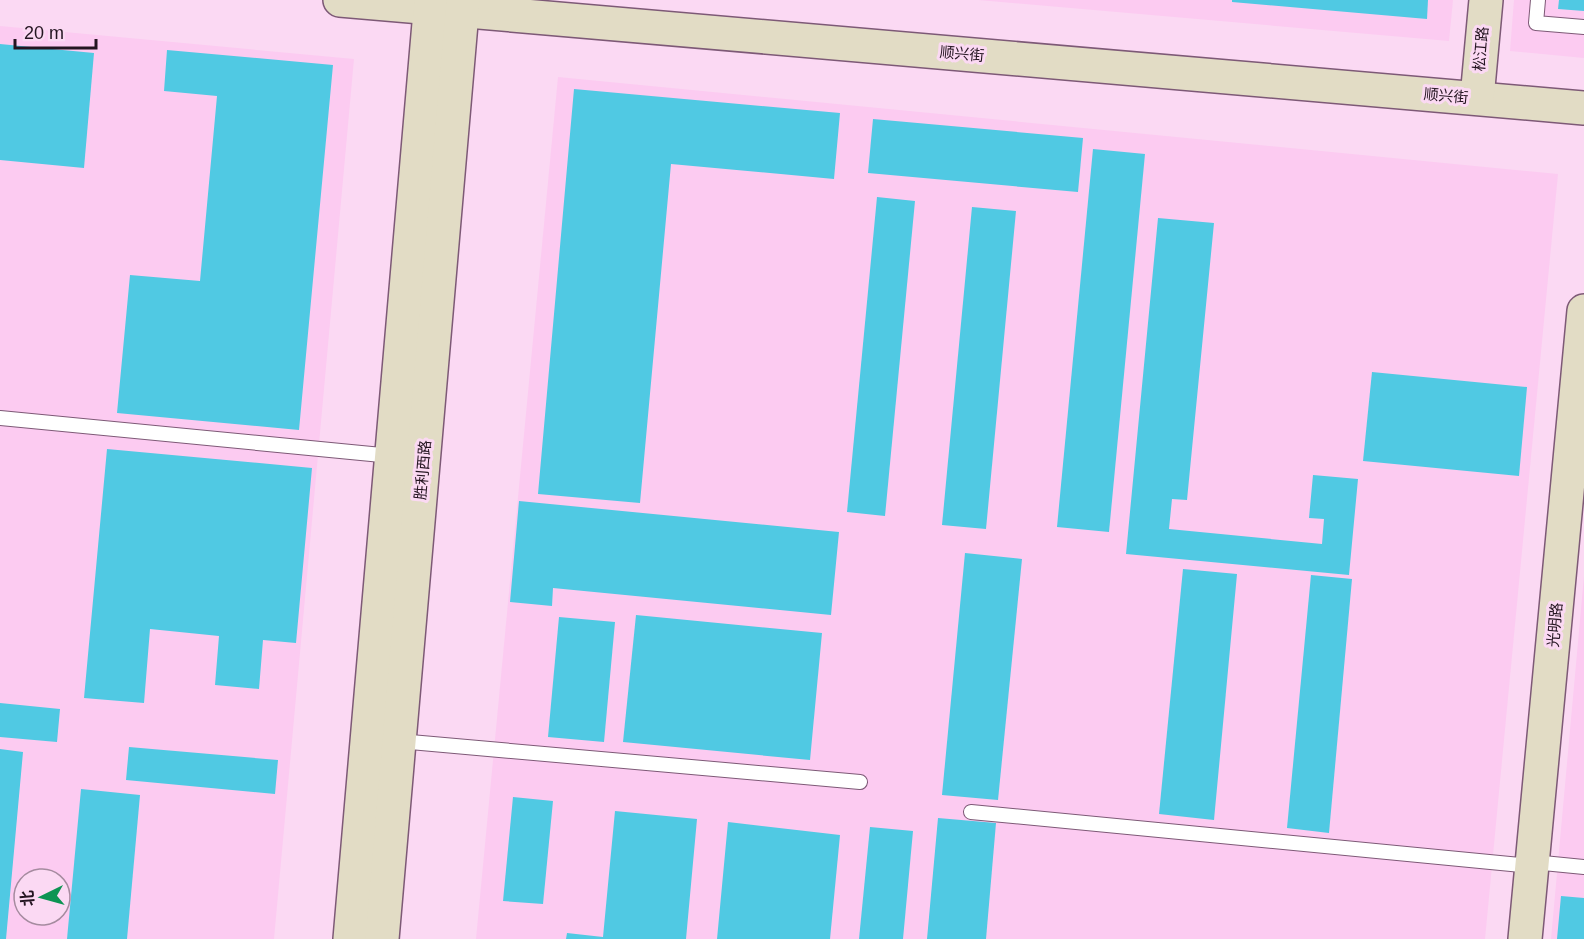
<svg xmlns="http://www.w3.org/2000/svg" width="1584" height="939" font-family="Helvetica,'Noto Sans SC',sans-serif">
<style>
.built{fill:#fccbf1;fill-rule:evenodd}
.building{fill:#50c9e3}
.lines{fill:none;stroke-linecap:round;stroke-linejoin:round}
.lane-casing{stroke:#7d5976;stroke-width:16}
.secondary-casing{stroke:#7d5976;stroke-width:36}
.lane{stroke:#fff;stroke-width:14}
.secondary{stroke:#e2dcc5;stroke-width:33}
.labels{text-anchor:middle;stroke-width:6;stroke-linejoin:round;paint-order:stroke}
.street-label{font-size:15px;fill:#241521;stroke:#fbd9f3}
</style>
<rect width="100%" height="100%" fill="#fbd9f3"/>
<g class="built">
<path d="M978 0H1453L1449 41Z"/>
<path d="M1514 0H1584V58L1510 51Z"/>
<path d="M0 26 354 59 274 939H0ZM24 879H60V915H24Z"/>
<path d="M558 77 1558 174 1485 939H476Z"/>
<path d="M1584 576V939H1551Z"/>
</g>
<g class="building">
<path d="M1232 0H1428L1427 19 1232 2Z"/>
<path d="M1559 0H1584V11L1558 9Z"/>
<path d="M0 44 94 53 84 168 0 160Z"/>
<path d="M167 50 333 65 299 430 117 413 130 275 200 281 217 96 164 91Z"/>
<path d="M574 89 840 113 834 179 671 164 640 503 538 494Z"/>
<path d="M873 119 1083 138 1078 192 868 173Z"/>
<path d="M1093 149 1145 154 1109 532 1057 527Z"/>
<path d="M877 197 915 201 885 516 847 512Z"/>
<path d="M972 207 1016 211 986 529 942 525Z"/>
<path d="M1158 218 1214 223 1187 500 1172 499 1169 529 1322 544 1324 519 1309 518 1313 475 1358 479 1349 575 1126 554Z"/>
<path d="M1372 372 1527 387 1519 476 1363 461Z"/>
<path d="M107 449 312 468 296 643 263 640 259 689 215 685 219 636 150 629 144 703 84 698Z"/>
<path d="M519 501 839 532 831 615 553 588 552 606 510 602Z"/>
<path d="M965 553 1022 559 998 800 942 795Z"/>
<path d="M1183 569 1237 574 1214 820 1159 814Z"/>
<path d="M1311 575 1352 579 1329 833 1287 828Z"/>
<path d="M636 615 822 633 810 760 623 742Z"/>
<path d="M559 617 615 622 604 742 548 737Z"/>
<path d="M0 703 60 709 57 742 0 737Z"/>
<path d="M129 747 278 760 275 794 126 780Z"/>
<path d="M0 749 23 752 6 939H0Z"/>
<path d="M81 789 140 795 127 939H67Z"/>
<path d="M513 797 553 801 543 904 503 901Z"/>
<path d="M615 811 697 819 686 939H566L567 933 603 937Z"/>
<path d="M938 818 996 823 986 939H927Z"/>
<path d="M728 822 840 835 830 939H717Z"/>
<path d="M870 827 913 831 903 939H859Z"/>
<path d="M1561 896 1584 898V939H1557Z"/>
</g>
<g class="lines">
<defs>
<g id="lane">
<path d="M1538 0 1536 23 1584 27"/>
<path d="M0 418 392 456"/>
<path d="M399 741 860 782"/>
<path d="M971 812 1532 866"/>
<path d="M1533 862 1584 867"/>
</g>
<g id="secondary">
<path d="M340 0 1584 108"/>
<path d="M1477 98 1486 0"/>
<path d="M350 939 431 0"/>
<path d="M382 939 463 0"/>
<path d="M1525 939 1584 311"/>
</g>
</defs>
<use href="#lane" class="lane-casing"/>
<use href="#secondary" class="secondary-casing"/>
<use href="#lane" class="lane"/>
<use href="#secondary" class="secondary"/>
</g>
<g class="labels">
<g class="street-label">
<text transform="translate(1481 49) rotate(-85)" y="5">松江路</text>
<text transform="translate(962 54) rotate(5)" y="5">顺兴街</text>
<text transform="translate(1446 96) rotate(5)" y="5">顺兴街</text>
<text transform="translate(423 470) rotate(-85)" y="5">胜利西路</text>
<text transform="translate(1555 625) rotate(-85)" y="5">光明路</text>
</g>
</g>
<g transform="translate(42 897) rotate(265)"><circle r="28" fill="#fbd9f3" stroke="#a58b9f" stroke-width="1.5"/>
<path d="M0-4.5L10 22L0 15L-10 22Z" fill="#0c9453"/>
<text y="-9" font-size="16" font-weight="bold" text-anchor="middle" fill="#241521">北</text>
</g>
<path d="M15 39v9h81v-9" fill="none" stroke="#241521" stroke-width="3"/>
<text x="24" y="39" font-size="18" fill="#241521" stroke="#fbd9f3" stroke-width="4.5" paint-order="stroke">20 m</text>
</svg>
